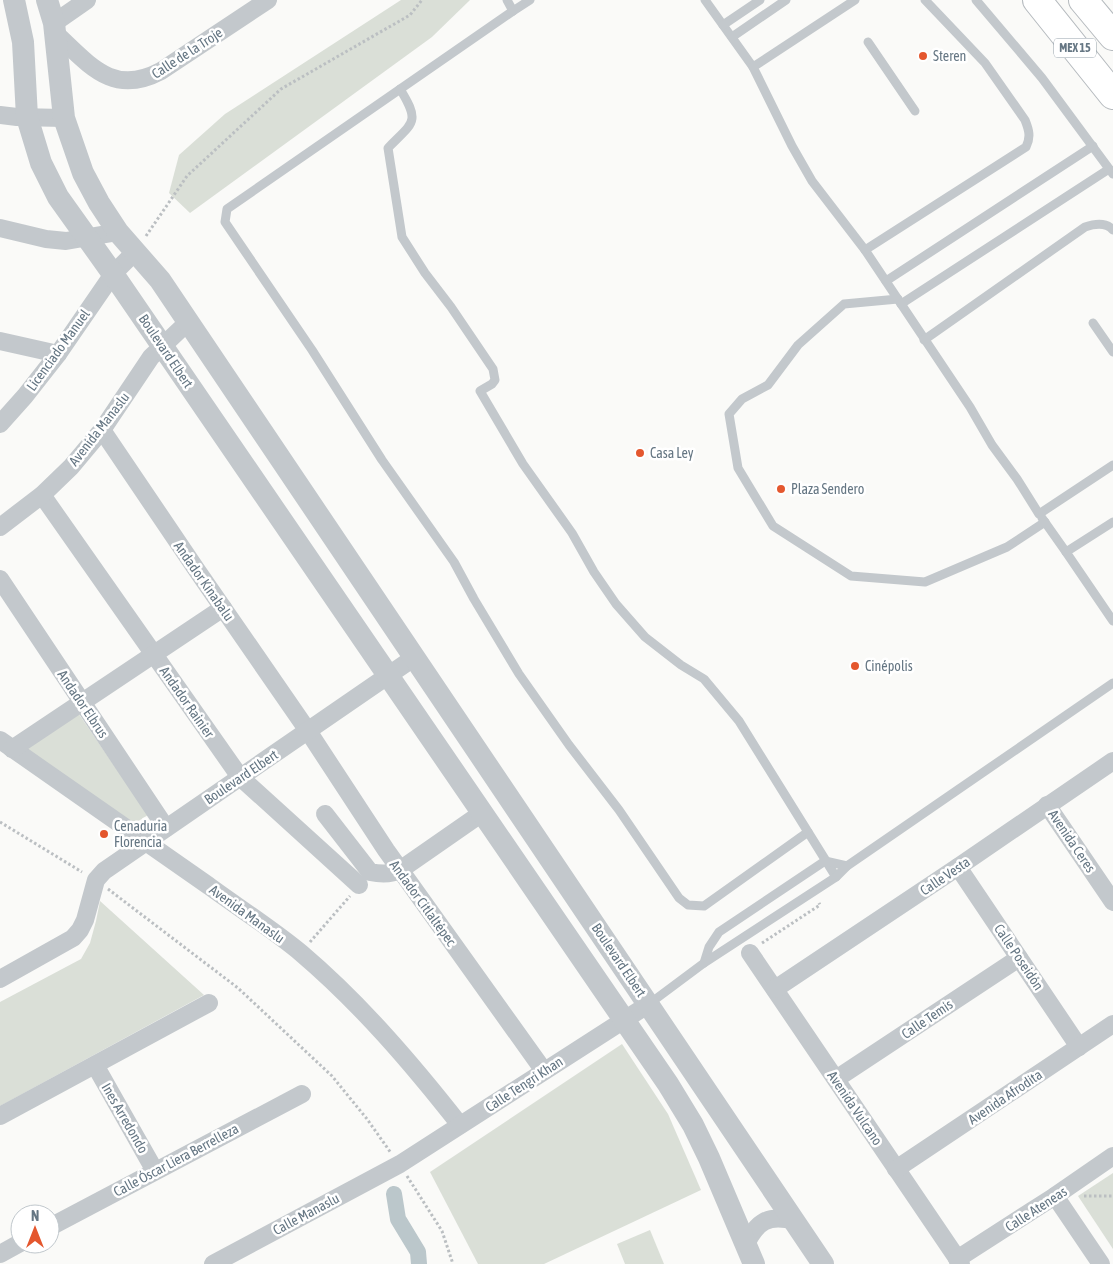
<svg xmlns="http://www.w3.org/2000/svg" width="1113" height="1264" font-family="'Asap Condensed',sans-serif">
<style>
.green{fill:#dadfd7}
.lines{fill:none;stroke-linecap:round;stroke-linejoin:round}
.canal{stroke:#bbc7cb;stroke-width:16}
.primary-casing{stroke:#b5babe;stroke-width:30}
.path{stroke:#bbbfc2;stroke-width:3;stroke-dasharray:2.5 2.5;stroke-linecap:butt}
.service{stroke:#c3c8cc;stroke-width:9}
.minor{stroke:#c3c8cc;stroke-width:18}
.tertiary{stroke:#c3c8cc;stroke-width:22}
.primary{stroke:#fff;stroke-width:28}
.poi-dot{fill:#e4572e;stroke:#fff;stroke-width:2}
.labels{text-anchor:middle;stroke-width:5;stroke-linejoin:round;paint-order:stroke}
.shield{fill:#fff;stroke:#939fa8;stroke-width:1}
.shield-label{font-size:12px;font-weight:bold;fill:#657683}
.street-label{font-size:14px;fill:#657683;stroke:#fff}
.poi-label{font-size:14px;fill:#657683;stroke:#fff;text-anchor:start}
</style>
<rect width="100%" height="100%" fill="#fafaf8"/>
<g class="green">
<path d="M401 0H470L432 37 190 213 169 193 179 155 225 114Z"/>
<path d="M74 707 148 815 132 825 18 743Z"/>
<path d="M100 901 204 995 0 1106V1002L81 959 90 943 96 921Z"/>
<path d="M622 1044 668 1114 701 1190 544 1264H478L430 1172Z"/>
<path d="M1113 1173V1249L1078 1196Z"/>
<path d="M650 1230 664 1264H625L617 1244Z"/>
</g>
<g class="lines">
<path class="canal" d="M394 1194 398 1219 418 1252 419 1264"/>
<defs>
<g id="primary">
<path d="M1037 0 1113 95"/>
<path d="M1083 0 1113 36"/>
</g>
</defs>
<use href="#primary" class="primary-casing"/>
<g class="path">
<path d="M146 236 187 176 281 89 410 15 422 0"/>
<path d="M0 822 82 872"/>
<path d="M108 889 238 988 332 1076 367 1119 391 1153"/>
<path d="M310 942 350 896"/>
<path d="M762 943 820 905 819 903"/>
<path d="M407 1176 442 1231 453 1264"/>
<path d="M1084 1196H1113"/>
</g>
<g class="service">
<path d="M507 0 513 11 530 0"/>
<path d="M705 0 753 67"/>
<path d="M855 0 753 67 792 146 812 181 865 250 970 407 992 445 1017 479 1039 514 1113 465"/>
<path d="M976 0 1042 78 1113 174"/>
<path d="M513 11 227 209 225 222 312 350 382 460 454 562 474 599 519 674 569 745 619 810 679 898 688 905 704 906 808 832"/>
<path d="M723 25 760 0"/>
<path d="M732 37 786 0"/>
<path d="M868 42 915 111"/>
<path d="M400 89C421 123 413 122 388 148L402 237 425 273 451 307 493 369 495 380 492 384 480 391 523 464 572 533 594 572 616 604 645 637 681 665 704 679 739 721 836 877"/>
<path d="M865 250 1026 147C1031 137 1029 130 1025 120L985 63 925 0"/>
<path d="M886 281 1093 146"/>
<path d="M898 299 844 304 798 345 768 385 742 399 729 414 738 468 773 526 851 576 925 582 1007 547 1045 522"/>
<path d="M901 304 1109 169"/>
<path d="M1093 323 1113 352"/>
<path d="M924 340 1085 227C1094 224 1106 222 1113 230"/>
<path d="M1042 518 1066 552"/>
<path d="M1113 522 1066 552 1113 621"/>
<path d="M704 963 709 947 719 932 825 861 847 866"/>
<path d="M649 1004 704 963 836 877 847 866 1113 683"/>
</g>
<g class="minor">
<path d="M54 23 87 0"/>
<path d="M55 33C89 64 112 97 161 71L268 0"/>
<path d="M0 115 17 117 64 118"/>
<path d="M0 228 46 239 66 241 118 232"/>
<path d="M0 341 58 354"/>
<path d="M0 424 25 396 58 354 113 274 136 251"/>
<path d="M102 430 196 569 308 731 386 850 544 1071"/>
<path d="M42 495 240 777 359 885"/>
<path d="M0 527 42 495 71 467 102 430 151 357 188 322"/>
<path d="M0 579 166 828"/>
<path d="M0 740C69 789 140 837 209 886 239 908 272 929 301 953 361 1004 412 1064 460 1125"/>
<path d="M12 749 223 608"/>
<path d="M1047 805 1113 902"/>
<path d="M325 814 370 872C380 874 390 875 400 870L482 813"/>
<path d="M958 867 1079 1047"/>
<path d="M750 953 961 1264"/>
<path d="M0 979 73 938 80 930 85 920 96 880 104 871 415 657"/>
<path d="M775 989 958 867 1113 761"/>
<path d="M95 1065 155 1171"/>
<path d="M836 1079 1019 958"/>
<path d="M0 1116 209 1003"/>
<path d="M896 1169 1113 1024"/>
<path d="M1055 1196 1101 1264"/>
<path d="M50 1227 302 1094"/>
<path d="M745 1246C757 1221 768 1214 795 1221"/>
<path d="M0 1254 20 1243"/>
<path d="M957 1259 1055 1196 1113 1156"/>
<path d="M213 1264 400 1164 649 1004"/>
</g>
<g class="tertiary">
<path d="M14 0 23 42 27 117 41 163 58 197 113 274 668 1084 693 1125 709 1158 754 1264"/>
<path d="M47 0 54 23 64 118 83 173 99 203 118 232 160 280 823 1264"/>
</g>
<use href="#primary" class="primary"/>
</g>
<g class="poi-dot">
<circle cx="923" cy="56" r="5"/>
<circle cx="640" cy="453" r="5"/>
<circle cx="781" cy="489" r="5"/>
<circle cx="855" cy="666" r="5"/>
<circle cx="104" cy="834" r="5"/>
</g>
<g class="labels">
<rect class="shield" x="1054" y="38.5" width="42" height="19" rx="4"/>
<g class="shield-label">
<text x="1075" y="52">MEX 15</text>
</g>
<g class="street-label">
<text transform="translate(187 53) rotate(-33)" y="5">Calle de la Troje</text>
<text transform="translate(58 350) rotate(-54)" y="5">Licenciado Manuel</text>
<text transform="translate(166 351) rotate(56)" y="5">Boulevard Elbert</text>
<text transform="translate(99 429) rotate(-52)" y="5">Avenida Manaslu</text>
<text transform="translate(204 581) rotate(55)" y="5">Andador Kinabalu</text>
<text transform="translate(187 702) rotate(55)" y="5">Andador Rainier</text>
<text transform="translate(83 704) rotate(56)" y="5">Andador Elbrus</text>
<text transform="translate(241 777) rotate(-34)" y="5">Boulevard Elbert</text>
<text transform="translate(1072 841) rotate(56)" y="5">Avenida Ceres</text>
<text transform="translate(945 876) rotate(-34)" y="5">Calle Vesta</text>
<text transform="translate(423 903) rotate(54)" y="5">Andador Citlaltépec</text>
<text transform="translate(247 914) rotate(36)" y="5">Avenida Manaslu</text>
<text transform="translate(1019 957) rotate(56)" y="5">Calle Poseidón</text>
<text transform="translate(619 960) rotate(56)" y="5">Boulevard Elbert</text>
<text transform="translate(927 1019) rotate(-34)" y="5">Calle Temis</text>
<text transform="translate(524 1084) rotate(-33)" y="5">Calle Tengri Khan</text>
<text transform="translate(1005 1097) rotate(-34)" y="5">Avenida Afrodita</text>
<text transform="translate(855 1108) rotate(56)" y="5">Avenida Vulcano</text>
<text transform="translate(125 1118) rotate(60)" y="5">Ines Arredondo</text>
<text transform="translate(176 1160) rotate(-28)" y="5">Calle Óscar Liera Berrelleza</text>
<text transform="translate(1036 1209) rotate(-33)" y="5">Calle Ateneas</text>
<text transform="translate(306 1214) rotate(-28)" y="5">Calle Manaslu</text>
</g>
<g class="poi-label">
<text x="933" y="61">Steren</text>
<text x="650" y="458">Casa Ley</text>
<text x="791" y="494">Plaza Sendero</text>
<text x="865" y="671">Cinépolis</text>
<text x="114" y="831">Cenaduria<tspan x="114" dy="16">Florencia</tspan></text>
</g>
</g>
<g transform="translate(35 1229)"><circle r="24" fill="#ffffff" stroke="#c1c8cd"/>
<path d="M0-4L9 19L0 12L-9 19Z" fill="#e4572e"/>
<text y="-8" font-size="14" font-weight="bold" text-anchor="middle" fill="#657683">N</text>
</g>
</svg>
